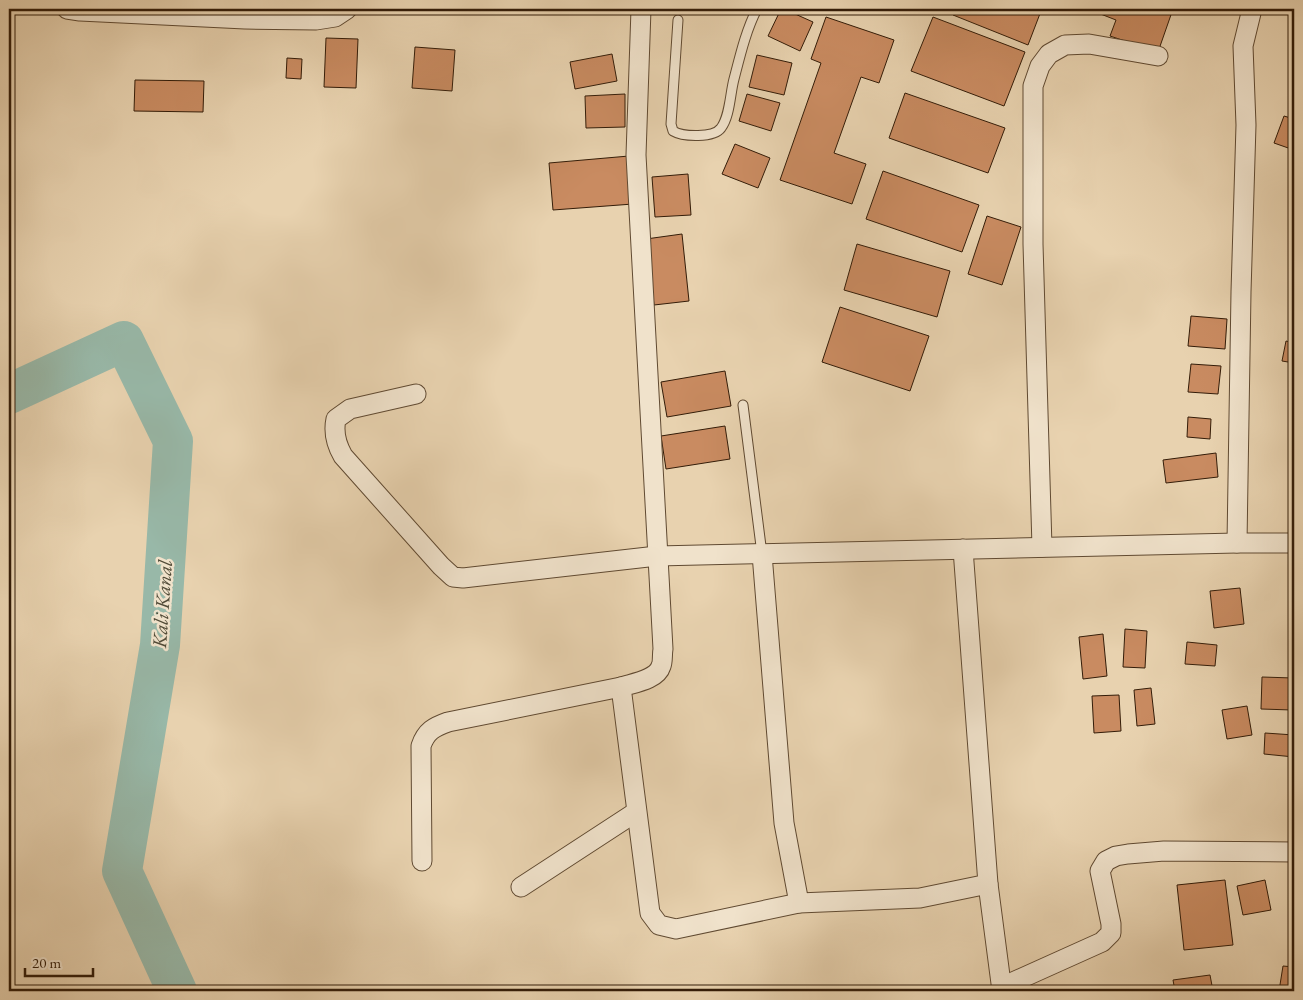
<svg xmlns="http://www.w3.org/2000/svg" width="1303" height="1000" font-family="'EB Garamond',serif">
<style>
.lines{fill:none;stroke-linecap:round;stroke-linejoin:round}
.river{stroke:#98b8a8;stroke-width:40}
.building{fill:#c98b61;stroke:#331c08}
.service-casing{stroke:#604a32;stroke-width:11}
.minor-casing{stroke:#604a32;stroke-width:21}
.service{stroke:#f0e2cb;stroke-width:9}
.minor{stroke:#f0e2cb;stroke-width:19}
.labels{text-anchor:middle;stroke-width:5;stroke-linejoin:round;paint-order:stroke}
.water-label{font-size:20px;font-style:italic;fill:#514b38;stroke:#f0e2cb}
</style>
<rect width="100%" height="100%" fill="#e8d2af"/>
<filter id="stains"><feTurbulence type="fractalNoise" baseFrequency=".004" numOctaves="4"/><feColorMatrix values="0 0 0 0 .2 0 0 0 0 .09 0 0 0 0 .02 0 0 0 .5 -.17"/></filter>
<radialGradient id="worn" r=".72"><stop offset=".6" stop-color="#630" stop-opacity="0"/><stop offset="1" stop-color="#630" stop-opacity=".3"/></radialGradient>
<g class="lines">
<path class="river" d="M9 394 124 341 173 441 160 645 122 871 177 991"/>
</g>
<g class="building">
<path d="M781 9H784L813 22 800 51 768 36Z"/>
<path d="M955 9H1036L1041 11 1028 45 953 15Z"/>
<path d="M1100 9H1173L1158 52 1110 36 1116 20 1098 13Z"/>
<path d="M826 17 894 40 879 83 861 77 834 153 866 164 852 204 780 180 821 63 811 59Z"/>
<path d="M933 17 1025 52 1004 106 911 71Z"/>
<path d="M326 38 358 39 356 88 324 87Z"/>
<path d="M415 47 455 50 452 91 412 88Z"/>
<path d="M612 54 617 81 575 89 570 62Z"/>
<path d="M757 55 792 63 784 95 749 87Z"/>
<path d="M287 58 302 59 301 79 286 78Z"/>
<path d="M135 80 204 81 203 112 134 111Z"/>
<path d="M905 93 1005 128 988 173 889 138Z"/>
<path d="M625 94V127L586 128 585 96Z"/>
<path d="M747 94 780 103 771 131 739 121Z"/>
<path d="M1284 116 1294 119V150L1274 143Z"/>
<path d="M735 144 770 158 758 188 722 174Z"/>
<path d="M629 156 633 204 553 210 549 163Z"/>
<path d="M883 171 979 205 962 252 866 219Z"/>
<path d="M688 174 691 215 655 217 652 177Z"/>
<path d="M987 216 1021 227 1002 285 968 274Z"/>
<path d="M682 234 689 301 654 305 646 239Z"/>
<path d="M857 244 950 271 937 317 844 290Z"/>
<path d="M840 307 929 336 910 391 822 362Z"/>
<path d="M1191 316 1227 319 1225 349 1188 346Z"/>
<path d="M1286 341 1294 343V363L1282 361Z"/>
<path d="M1191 364 1221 366 1218 394 1188 392Z"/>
<path d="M725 371 731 406 667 417 661 382Z"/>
<path d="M1188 417 1211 419 1210 439 1187 437Z"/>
<path d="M725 426 730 459 666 469 661 436Z"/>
<path d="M1216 453 1218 477 1166 483 1163 460Z"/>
<path d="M1240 588 1244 624 1214 628 1210 591Z"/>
<path d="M1125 629 1147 631 1145 668 1123 667Z"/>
<path d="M1103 634 1107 676 1083 679 1079 637Z"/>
<path d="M1187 642 1217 645 1215 666 1185 664Z"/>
<path d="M1262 677 1293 678 1292 710 1261 709Z"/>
<path d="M1151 688 1155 724 1137 726 1134 690Z"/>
<path d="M1119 695 1121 731 1094 733 1092 696Z"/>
<path d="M1247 706 1252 735 1227 739 1222 710Z"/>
<path d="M1265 733 1294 735V757L1264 754Z"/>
<path d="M1225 880 1233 945 1184 950 1177 885Z"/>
<path d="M1265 880 1271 910 1243 915 1237 886Z"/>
<path d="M1283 966 1294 967V991H1279Z"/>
<path d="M1210 975 1213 991H1175L1173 980Z"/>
</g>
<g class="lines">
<defs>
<g id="service">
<path d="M678 20 671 124 673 131C683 137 714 138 721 128 730 116 730 94 734 79 740 56 746 30 757 9"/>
<path d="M743 405 762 554"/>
</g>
<g id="minor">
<path d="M67 9 80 11 245 19 316 20 335 17 347 9"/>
<path d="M641 9 636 155 663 649C662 654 663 662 661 666 657 680 633 683 621 687L650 913 659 925 676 929 799 903"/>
<path d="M416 394 350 409 336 419C333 433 336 444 343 456L441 566 453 577 463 578 657 556 1237 543H1294"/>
<path d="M1237 543 1241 292 1246 125 1243 46 1252 9"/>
<path d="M1042 547 1033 244V86L1040 66 1049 54 1065 45 1089 44 1158 56"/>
<path d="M762 554 784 823 799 903 920 898 988 884 963 549"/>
<path d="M422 861 421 746C426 731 434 727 448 722L621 687"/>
<path d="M988 884 1002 991"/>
<path d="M521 887 636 812"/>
<path d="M1001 991 1013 982 1102 942 1111 933V924L1100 871 1106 861 1116 856 1128 854 1164 851 1294 852"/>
</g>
</defs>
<use href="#service" class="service-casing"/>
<use href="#minor" class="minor-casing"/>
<use href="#service" class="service"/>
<use href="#minor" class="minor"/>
</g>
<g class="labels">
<g class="water-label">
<text transform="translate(162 604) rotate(-86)" y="7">Kali Kanal</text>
</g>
</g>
<rect width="1303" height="1000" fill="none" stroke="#e8d2af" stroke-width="30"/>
<rect x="10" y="10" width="1283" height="980" fill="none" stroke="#331c08" stroke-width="2.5"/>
<rect x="15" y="15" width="1273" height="970" fill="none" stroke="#331c08"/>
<path d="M25 968v8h68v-8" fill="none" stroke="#331c08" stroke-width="2.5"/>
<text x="32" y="968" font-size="15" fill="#331c08" stroke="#f0e2cb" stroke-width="4" paint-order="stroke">20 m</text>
<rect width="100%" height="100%" filter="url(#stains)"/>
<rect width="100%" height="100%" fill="url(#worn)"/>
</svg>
